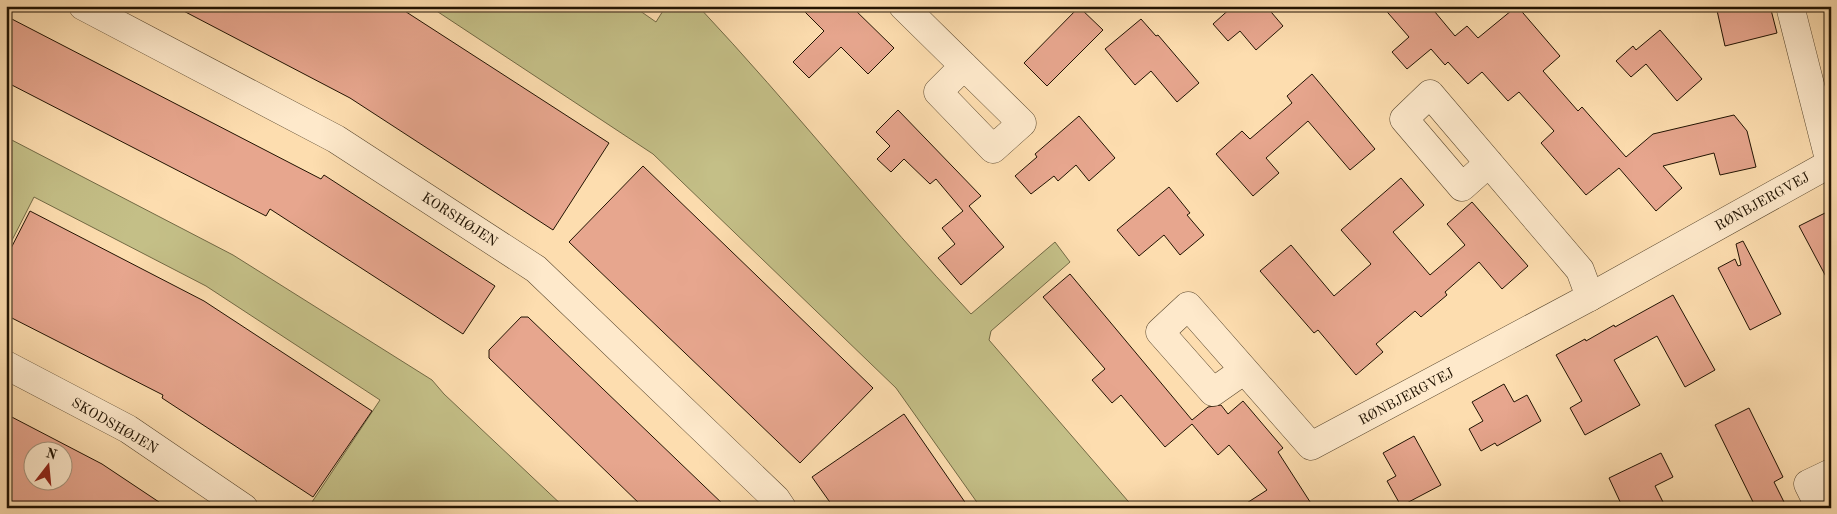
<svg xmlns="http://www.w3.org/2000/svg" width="1837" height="514" font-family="'Old Standard TT',serif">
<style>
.park{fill:#c4bf87;stroke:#726944}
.building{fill:#e7a68e;stroke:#211302;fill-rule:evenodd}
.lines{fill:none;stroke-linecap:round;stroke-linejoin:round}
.minor-casing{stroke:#58462d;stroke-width:29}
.minor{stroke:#fee9cb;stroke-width:28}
.labels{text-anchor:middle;stroke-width:5;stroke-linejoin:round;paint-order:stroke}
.street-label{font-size:14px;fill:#211302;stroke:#fee9cb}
</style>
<rect width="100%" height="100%" fill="#fdddaf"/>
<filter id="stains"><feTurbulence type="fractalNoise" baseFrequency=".004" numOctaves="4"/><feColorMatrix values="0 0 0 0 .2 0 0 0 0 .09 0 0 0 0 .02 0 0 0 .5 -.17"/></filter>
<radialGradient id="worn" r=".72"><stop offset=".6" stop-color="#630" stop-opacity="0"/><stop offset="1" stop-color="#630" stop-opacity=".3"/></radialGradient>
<g class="park">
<path d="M429 6H633L656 22 666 6H698C792 106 877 214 971 314L1055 242 1070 262 991 331 989 340 1134 508H981L896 388 653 154Z"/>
<path d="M6 137 233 255 432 380 444 394 565 508H308L380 400 206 286 34 197 6 252Z"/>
</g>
<g class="building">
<path d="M174 6H397L609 143 553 230 350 98Z"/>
<path d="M799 6H851L894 48 868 74 841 47 809 78 793 62 824 31Z"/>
<path d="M1233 6H1266L1283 26 1256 50 1240 31 1228 41 1213 24Z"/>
<path d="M1382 6H1430L1455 36 1467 26 1478 38 1517 6 1560 56 1543 71 1578 111 1582 107 1626 157 1653 134 1734 115 1747 131 1756 167 1720 175 1714 153 1663 166 1682 188 1656 211 1619 168 1586 195 1541 143 1554 131 1519 92 1508 101 1482 72 1468 84 1448 62 1445 65 1431 49 1407 69 1392 52 1409 37Z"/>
<path d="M1716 6H1770L1777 33 1725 46Z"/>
<path d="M1079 7 1103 30 1047 86 1024 63Z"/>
<path d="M6 16 321 179 324 175 495 286 463 334 270 209 266 216 6 82Z"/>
<path d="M1141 19 1156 36 1158 35 1199 83 1177 102 1151 71 1135 85 1105 49Z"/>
<path d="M1660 30 1702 79 1677 101 1646 64 1631 77 1616 61 1633 46 1636 50Z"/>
<path d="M1312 74 1375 149 1350 170 1308 121 1266 158 1279 173 1253 196 1216 154 1242 131 1250 139 1292 103 1287 96Z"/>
<path d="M898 110 981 196 969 206 1004 247 961 285 938 258 955 244 942 228 963 211 936 179 930 184 904 159 891 172 877 159 890 146 876 132Z"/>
<path d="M1079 116 1115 158 1089 181 1076 165 1058 181 1054 176 1031 194 1015 176 1037 157 1035 154Z"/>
<path d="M643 166 873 388 800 463 569 242Z"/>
<path d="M1401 178 1424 205 1393 232 1430 275 1465 245 1447 224 1472 202 1528 266 1502 289 1479 262 1445 292 1447 295 1421 317 1415 311 1376 344 1383 352 1356 375 1318 330 1314 333 1260 271 1291 245 1334 296 1371 264 1341 230Z"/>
<path d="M1169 187 1190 213 1187 215 1204 235 1180 255 1164 235 1139 256 1117 230Z"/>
<path d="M1831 210V286L1799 226Z"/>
<path d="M30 211 204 301 372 411 313 497 162 398 163 395 6 315V258Z"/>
<path d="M1743 241 1781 314 1750 330 1718 268 1735 259 1738 266 1741 265 1736 244Z"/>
<path d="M1070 274 1192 420 1208 407 1221 405 1228 414 1243 401 1283 448 1278 452 1314 508H1239L1267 490 1229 445 1218 455 1192 424 1165 447 1121 395 1112 403 1092 380 1105 369 1043 297Z"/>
<path d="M1673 295 1715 370 1685 387 1657 336 1614 360 1640 405 1585 435 1570 408 1582 401 1556 355 1585 339 1586 341 1614 325 1615 327Z"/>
<path d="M521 317H528L727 508H644L489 358V350Z"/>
<path d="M1504 384 1514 402 1527 395 1541 421 1497 446 1495 443 1481 451 1469 429 1483 421 1472 402Z"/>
<path d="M1749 408 1783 477 1774 482 1787 508H1756L1715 425Z"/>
<path d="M6 414 102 464 168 508H6ZM32 452H62V482H32Z"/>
<path d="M904 414 969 508H834L812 477Z"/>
<path d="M1414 436 1441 485 1401 506 1387 481 1396 476 1383 453Z"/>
<path d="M1661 453 1673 477 1655 486 1666 508H1623L1609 478Z"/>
</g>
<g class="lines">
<defs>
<g id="minor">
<path d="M83 6 336 139 536 269 776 499 782 508"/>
<path d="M903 6 1022 123 993 149 938 92 964 66"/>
<path d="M1790 6 1830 163"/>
<path d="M1489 163 1462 187 1404 119 1430 94 1580 270 1590 297"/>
<path d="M6 365 128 429 244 508"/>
<path d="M1243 371 1213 392 1160 332 1188 306 1311 446 1590 297 1831 163"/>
<path d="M1820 508 1808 484 1831 473"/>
</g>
</defs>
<use href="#minor" class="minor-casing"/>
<use href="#minor" class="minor"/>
</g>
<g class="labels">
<g class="street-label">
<text transform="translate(1762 201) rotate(-29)" y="5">RØNBJERGVEJ</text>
<text transform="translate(460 219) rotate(33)" y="5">KORSHØJEN</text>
<text transform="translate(1406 396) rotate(-28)" y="5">RØNBJERGVEJ</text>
<text transform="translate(115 425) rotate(30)" y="5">SKODSHØJEN</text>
</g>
</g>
<rect width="1837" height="514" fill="none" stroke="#fdddaf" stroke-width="25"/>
<rect x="8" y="8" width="1822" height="499" fill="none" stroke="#211302" stroke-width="2.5"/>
<rect x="12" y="12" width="1812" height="489" fill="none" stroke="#211302"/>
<g transform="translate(48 466) rotate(16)"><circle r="24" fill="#fee9cb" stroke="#a6937b"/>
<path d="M0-4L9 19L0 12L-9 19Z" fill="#8f2418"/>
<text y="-8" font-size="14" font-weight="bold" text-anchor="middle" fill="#211302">N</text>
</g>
<rect width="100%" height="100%" filter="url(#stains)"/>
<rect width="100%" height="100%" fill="url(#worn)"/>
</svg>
